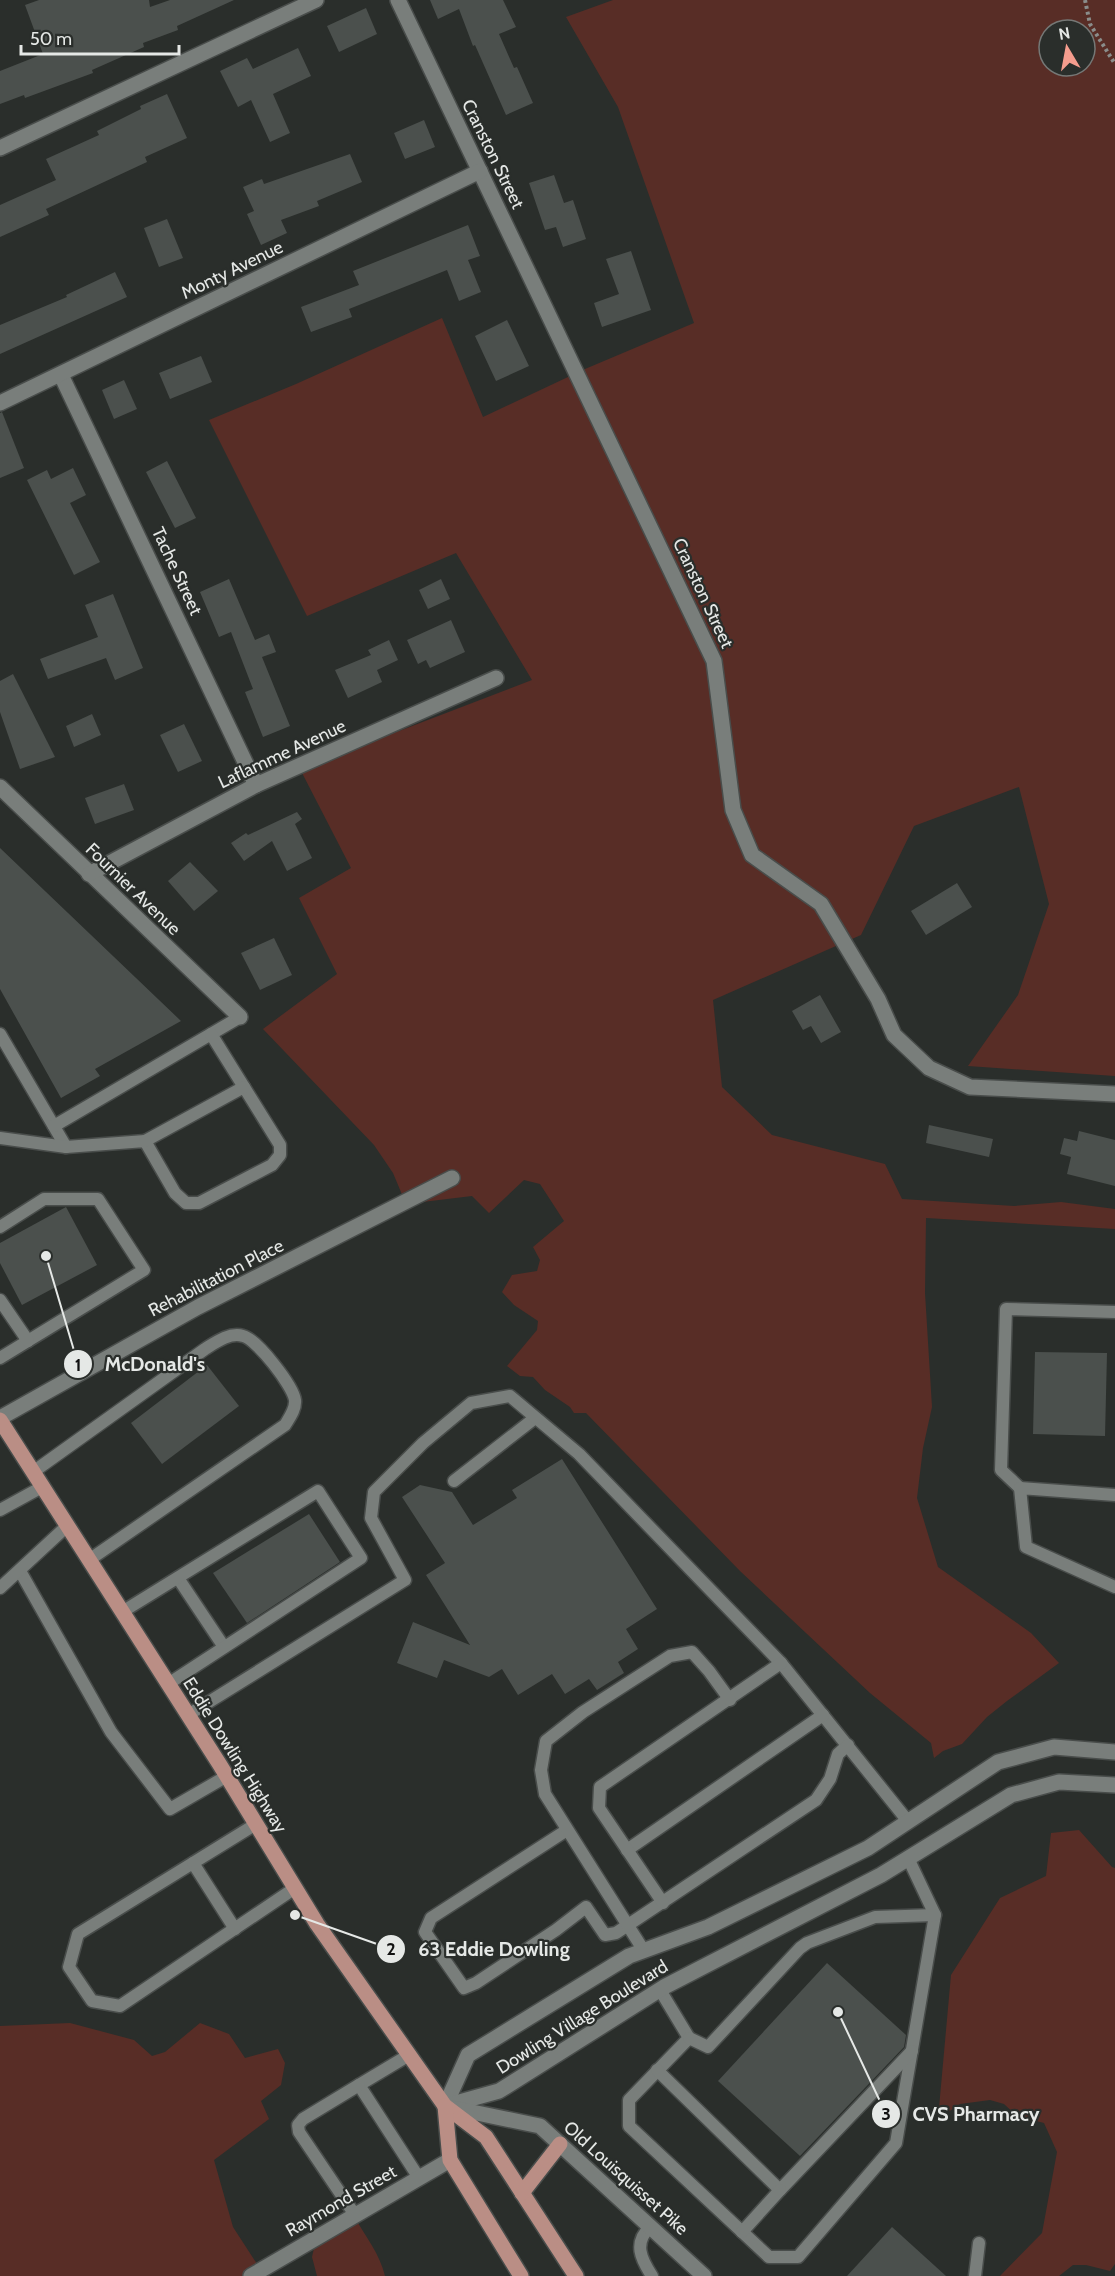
<svg xmlns="http://www.w3.org/2000/svg" width="1115" height="2276" font-family="Cabin,sans-serif">
<style>
.green{fill:#582d26;fill-rule:evenodd}
.building{fill:#4b504d}
.lines{fill:none;stroke-linecap:round;stroke-linejoin:round}
.lane-casing{stroke:#494d4b;stroke-width:15}
.street-casing{stroke:#494d4b;stroke-width:18}
.primary-casing{stroke:#494d4b;stroke-width:18}
.path{stroke:#8a8d8b;stroke-width:4;stroke-dasharray:3 3;stroke-linecap:butt}
.lane{stroke:#797e7b;stroke-width:12}
.street{stroke:#797e7b;stroke-width:15}
.primary{stroke:#ba8e85;stroke-width:15}
.labels{text-anchor:middle;stroke-width:4.5;stroke-linejoin:round;paint-order:stroke}
.street-label{font-size:18px;fill:#e5e8e6;stroke:#2a2e2b}
.leader{fill:none;stroke:#e5e8e6;stroke-width:2}
.callout-dot{fill:#e5e8e6;stroke:#2a2e2b;stroke-width:2}
.mark-label{font-size:18px;text-anchor:middle;font-weight:bold;fill:#111}
.callout-label{font-size:20px;text-anchor:middle;font-weight:bold;fill:#e5e8e6;stroke:#2a2e2b;stroke-width:4.5;stroke-linejoin:round;paint-order:stroke}
</style>
<rect width="100%" height="100%" fill="#2a2e2b"/>
<g class="green">
<path d="M613 0H1115V1076L968 1066 1018 995 1049 904 1019 787 914 826 861 935 713 1000 722 1087 772 1135 885 1164 902 1199 1014 1206 1061 1202 1115 1209V1229L926 1218 925 1293 932 1407 923 1448 917 1498 938 1567 1031 1633 1059 1663 1007 1701 987 1717 962 1744 943 1751 934 1758 931 1743 870 1693 740 1571 586 1413H574L570 1407 545 1390 533 1377 520 1376 507 1366 537 1330 538 1321 514 1305 502 1292 512 1275 537 1271 540 1260 533 1247 564 1221 540 1184 524 1180 489 1213 472 1196 406 1204 393 1173 374 1145 263 1029 337 974 299 898 351 868 300 769 532 680 456 553 307 616 209 420 296 384 442 318 483 417 585 369 694 323 618 107 566 17ZM1049 30H1085V66H1049Z"/>
<path d="M1079 1830 1112 1867 1115 1868V2264L1110 2271 1086 2265H1073L1059 2276H1000L1042 2233 1057 2152 1044 2123 1017 2116 1004 2104 990 2100 960 2104 938 2119 951 1975 1000 1898 1046 1876 1051 1833Z"/>
<path d="M70 2023 134 2040 152 2056 165 2052 200 2023 229 2034 245 2058 278 2049 285 2063 281 2085 261 2101 269 2119 214 2160 233 2227 259 2267 245 2276H0V2026Z"/>
<path d="M354 2216C365 2236 380 2254 385 2276H317L312 2257 317 2235Z"/>
</g>
<g class="building">
<path d="M39 0H149L150 7 170 0H234L177 26 178 30 143 43 144 47 92 70 93 73 25 98 24 95 0 104V71L43 54 25 5Z"/>
<path d="M430 0H503L516 27 499 34 514 68 517 67 533 103 506 115 475 45 473 46 459 9 438 19Z"/>
<path d="M366 8 377 34 339 52 327 26Z"/>
<path d="M298 48 311 76 273 94 290 133 270 142 251 100 238 107 220 71 247 58 253 69Z"/>
<path d="M167 94 187 138 145 157 147 162 46 209 49 215 0 237V205L56 180 46 159 99 135 97 131 141 109 140 106Z"/>
<path d="M424 120 435 147 405 159 394 133Z"/>
<path d="M350 154 362 182 317 201 319 206 281 220 287 233 261 245 247 214 254 211 243 187 262 179 264 184Z"/>
<path d="M554 175 564 203 573 200 586 239 563 247 556 227 545 230 529 183Z"/>
<path d="M167 219 183 258 159 267 144 228Z"/>
<path d="M468 225 480 256 468 260 481 292 459 301 447 270 349 309 352 317 311 332 301 307 359 285 353 271Z"/>
<path d="M631 251 651 310 602 327 594 303 619 294 606 259Z"/>
<path d="M115 272 127 297 0 354V325L67 297 66 295Z"/>
<path d="M507 320 529 366 496 381 475 336Z"/>
<path d="M201 356 212 382 170 399 159 373Z"/>
<path d="M124 380 137 409 114 419 102 390Z"/>
<path d="M2 412 24 468 0 478V413Z"/>
<path d="M167 461 196 518 175 528 146 472Z"/>
<path d="M73 468 86 495 70 503 100 562 74 575 27 480 47 470 51 479Z"/>
<path d="M229 579 255 640 269 634 276 652 262 657 290 726 263 737 245 692 253 689 231 632 219 637 200 592Z"/>
<path d="M441 579 450 599 428 609 419 590Z"/>
<path d="M113 594 143 668 115 680 106 658 48 679 40 659 98 637 85 605Z"/>
<path d="M451 620 465 652 430 668 426 660 418 664 407 640Z"/>
<path d="M389 640 398 660 377 670 382 682 348 698 335 670 371 655 368 650Z"/>
<path d="M13 674 55 757 20 769 0 712V681Z"/>
<path d="M92 714 101 735 74 747 66 726Z"/>
<path d="M184 724 202 761 178 772 160 735Z"/>
<path d="M124 784 134 810 95 824 85 798Z"/>
<path d="M297 812 302 819 295 824 312 858 287 871 272 841 244 861 231 843 246 833 248 835Z"/>
<path d="M0 848 181 1021 95 1069 100 1076 61 1098 0 989Z"/>
<path d="M190 862 218 891 194 911 168 881Z"/>
<path d="M957 883 972 907 926 935 911 911Z"/>
<path d="M274 938 292 975 260 990 241 953Z"/>
<path d="M820 995 841 1032 821 1043 811 1026 803 1030 792 1011Z"/>
<path d="M929 1125 993 1139 989 1157 926 1143Z"/>
<path d="M1079 1131 1115 1140V1186L1067 1174 1071 1157 1060 1154 1064 1138 1077 1141Z"/>
<path d="M66 1207 97 1265 22 1305 0 1263V1243Z"/>
<path d="M1035 1352 1107 1353 1105 1436 1033 1434Z"/>
<path d="M207 1365 239 1406 162 1464 131 1423Z"/>
<path d="M562 1459 657 1609 626 1629 638 1649 618 1662 624 1673 597 1690 589 1679 565 1694 552 1674 518 1695 502 1669 489 1677 444 1660 437 1678 397 1663 413 1622 470 1645 426 1575 445 1563 402 1497 420 1485 452 1492 473 1525 517 1498 512 1490Z"/>
<path d="M309 1514 340 1562 247 1623 213 1573Z"/>
<path d="M827 1963 906 2035 904 2047 800 2156 718 2081Z"/>
<path d="M892 2227 946 2276H847Z"/>
</g>
<g class="lines">
<defs>
<g id="lane">
<path d="M0 1034 66 1147"/>
<path d="M54 1126 240 1017"/>
<path d="M0 1138 66 1147 145 1141 175 1193 186 1203H199L272 1165 280 1155V1145L211 1034"/>
<path d="M145 1141 244 1087"/>
<path d="M0 1227 44 1199H98L144 1270 0 1358"/>
<path d="M0 1300 28 1341"/>
<path d="M33 1472 205 1349C216 1342 230 1332 243 1336 257 1339 293 1386 295 1400 296 1409 290 1417 285 1425L89 1560"/>
<path d="M454 1481 535 1418"/>
<path d="M1020 1488 1001 1470 1006 1309 1115 1312"/>
<path d="M1115 1495 1020 1488 1026 1547 1115 1587"/>
<path d="M0 1510 42 1487"/>
<path d="M20 1571 111 1732 170 1809 227 1776"/>
<path d="M178 1578 224 1647"/>
<path d="M0 1588 67 1526"/>
<path d="M122 1612 318 1491 361 1558 168 1684"/>
<path d="M188 1715 405 1580 371 1518 374 1492 423 1443 471 1403 510 1396 579 1454 781 1663 907 1820"/>
<path d="M256 1824 78 1934 69 1967 92 2001 120 2006 295 1888"/>
<path d="M567 1830 431 1918 425 1932 464 1988 476 1983 556 1930 586 1907 605 1935 616 1933 816 1800 830 1779 838 1754 848 1745"/>
<path d="M627 1850 823 1715"/>
<path d="M193 1863 235 1929"/>
<path d="M663 1903 599 1808 600 1787 781 1663"/>
<path d="M644 1951 545 1794 541 1770 546 1741 583 1712 670 1656 692 1652 709 1671 730 1700"/>
<path d="M660 1990 689 2038 629 2100V2126L769 2257H798L896 2143 935 1915 908 1858"/>
<path d="M689 2038 708 2047 800 1948 807 1943 875 1917 935 1915"/>
<path d="M409 2055 359 2085 419 2178"/>
<path d="M657 2070 780 2190 912 2051"/>
<path d="M355 2215 299 2132 298 2125 303 2119 359 2085"/>
<path d="M650 2227C633 2243 641 2259 652 2276"/>
<path d="M742 2232 780 2190"/>
<path d="M975 2276 979 2243"/>
</g>
<g id="street">
<path d="M398 0 714 661 733 810 752 855 821 904 878 999 894 1035 929 1068 970 1087 1115 1094"/>
<path d="M0 148 316 0"/>
<path d="M61 375 256 785"/>
<path d="M0 403 480 171"/>
<path d="M0 787 240 1017"/>
<path d="M89 874 256 785 496 678"/>
<path d="M0 1418 198 1307 452 1178"/>
<path d="M445 2106 468 2055 629 1956 708 1927 868 1848 998 1762 1054 1747 1115 1752"/>
<path d="M445 2106 499 2091 664 1987 881 1875 1011 1795 1059 1782 1115 1785"/>
<path d="M448 2107 540 2126 704 2276"/>
<path d="M251 2276 450 2160"/>
</g>
<g id="primary">
<path d="M0 1420 220 1765 317 1924 445 2106 486 2137 576 2276"/>
<path d="M445 2106 450 2160 521 2276"/>
<path d="M522 2193 560 2144"/>
</g>
</defs>
<use href="#lane" class="lane-casing"/>
<use href="#street" class="street-casing"/>
<use href="#primary" class="primary-casing"/>
<path class="path" d="M1085 0 1090 24 1115 64"/>
<use href="#lane" class="lane"/>
<use href="#street" class="street"/>
<use href="#primary" class="primary"/>
</g>
<g class="labels">
<g class="street-label">
<text transform="translate(493 154) rotate(64)" y="6">Cranston Street</text>
<text transform="translate(232 270) rotate(-26)" y="6">Monty Avenue</text>
<text transform="translate(177 571) rotate(65)" y="6">Tache Street</text>
<text transform="translate(703 593) rotate(65)" y="6">Cranston Street</text>
<text transform="translate(282 754) rotate(-25)" y="6">Laflamme Avenue</text>
<text transform="translate(133 889) rotate(44)" y="6">Fournier Avenue</text>
<text transform="translate(216 1278) rotate(-27)" y="6">Rehabilitation Place</text>
<text transform="translate(235 1755) rotate(58)" y="6">Eddie Dowling Highway</text>
<text transform="translate(582 2017) rotate(-32)" y="6">Dowling Village Boulevard</text>
<text transform="translate(626 2178) rotate(42)" y="6">Old Louisquisset Pike</text>
<text transform="translate(341 2201) rotate(-30)" y="6">Raymond Street</text>
</g>
</g>
<path class="leader" d="M46 1256L78 1364M295 1915L391 1949M838 2012L886 2114"/>
<g class="callout-dot">
<circle cx="46" cy="1256" r="6"/>
<circle cx="295" cy="1915" r="6"/>
<circle cx="838" cy="2012" r="6"/>
<circle cx="78" cy="1364" r="15"/>
<circle cx="391" cy="1949" r="15"/>
<circle cx="886" cy="2114" r="15"/>
</g>
<g class="mark-label">
<text x="78" y="1371">1</text>
<text x="391" y="1955">2</text>
<text x="886" y="2120">3</text>
</g>
<g class="callout-label">
<text x="155" y="1371">McDonald's</text>
<text x="494" y="1956">63 Eddie Dowling</text>
<text x="976" y="2121">CVS Pharmacy</text>
</g>
<g transform="translate(1067 48) rotate(350)"><circle r="28" fill="#2a2e2b" stroke="#757876" stroke-width="1.5"/>
<path d="M0-4.5L10 22L0 15L-10 22Z" fill="#f59d8e"/>
<text y="-9" font-size="16" font-weight="bold" text-anchor="middle" fill="#e5e8e6">N</text>
</g>
<path d="M21 45v9h158v-9" fill="none" stroke="#e5e8e6" stroke-width="3"/>
<text x="30" y="45" font-size="18" fill="#e5e8e6" stroke="#2a2e2b" stroke-width="4.5" paint-order="stroke">50 m</text>
</svg>
